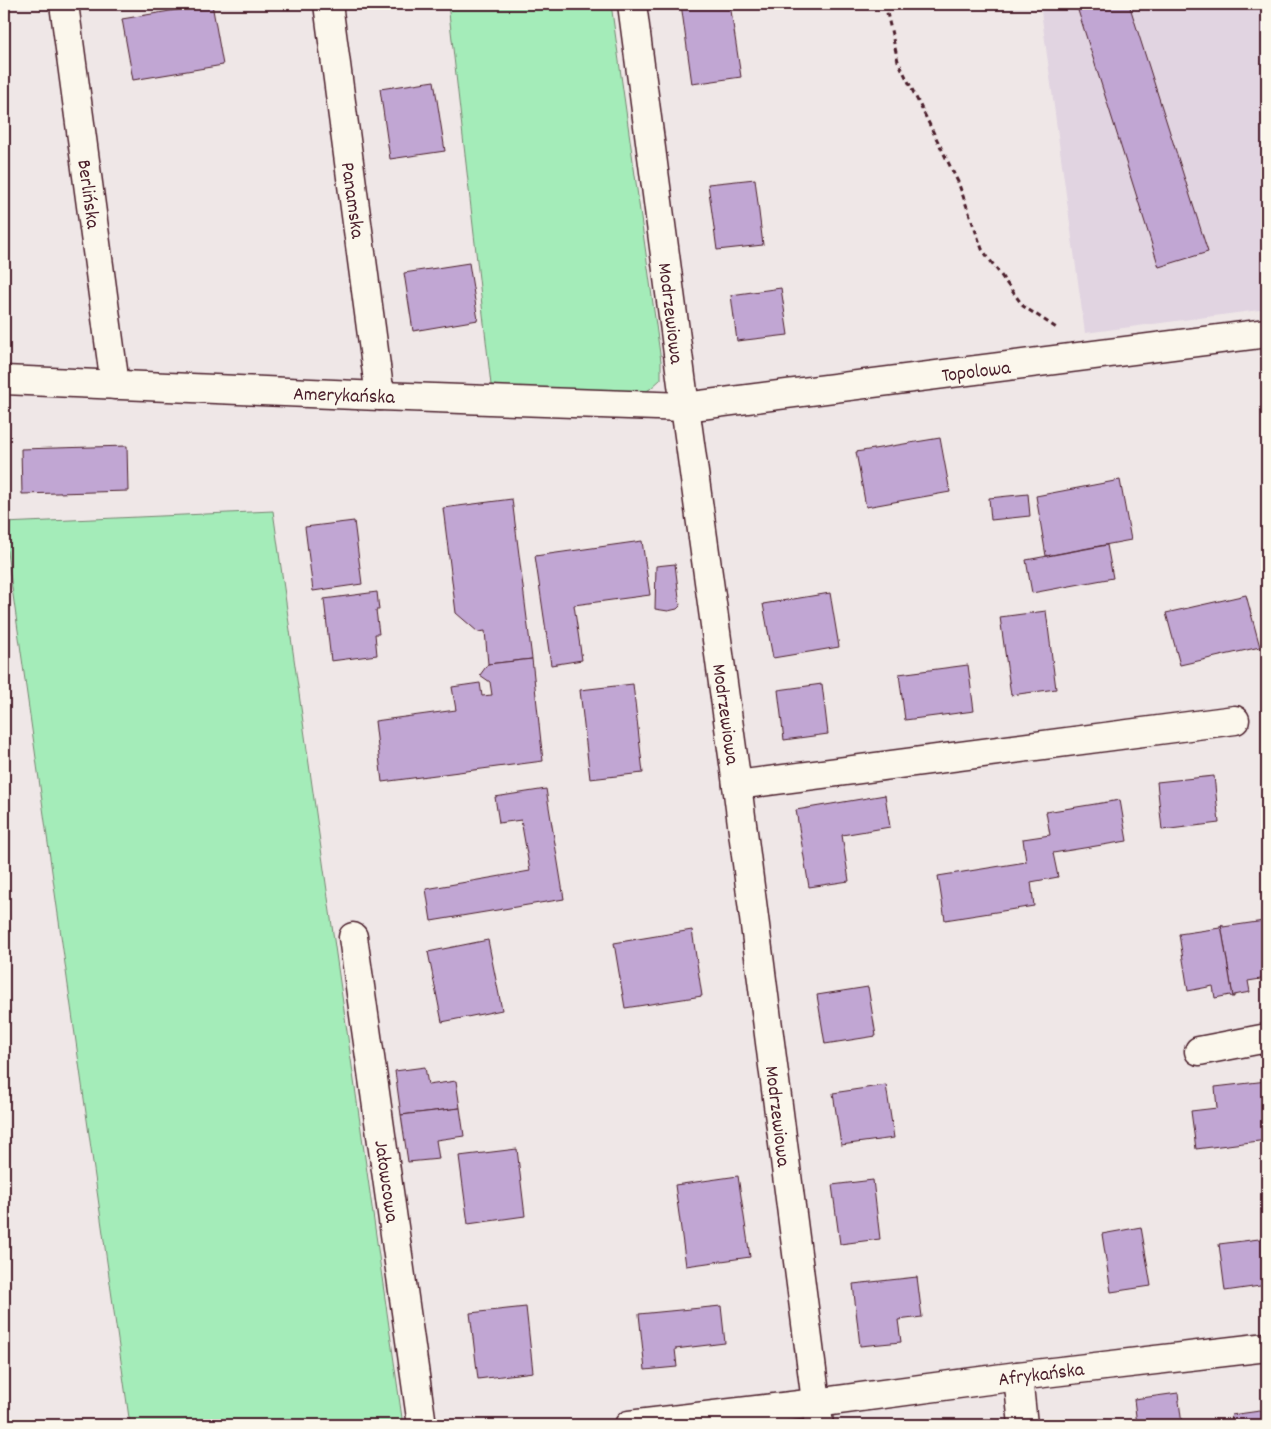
<svg xmlns="http://www.w3.org/2000/svg" width="1271" height="1429" font-family="Dekko,sans-serif">
<style>
.built{fill:#e1d4e1}
.green{fill:#a4ecb9;stroke:#778672}
.building{fill:#c1a6d3;stroke:#4a1f2b}
.lines{fill:none;stroke-linecap:round;stroke-linejoin:round}
.minor-casing{stroke:#4a1f2b;stroke-width:31}
.path{stroke:#4a1f2b;stroke-width:3;stroke-dasharray:5 4;stroke-linecap:butt}
.minor{stroke:#fbf7ec;stroke-width:28}
.labels{text-anchor:middle;stroke-width:4;stroke-linejoin:round;paint-order:stroke}
.street-label{font-size:20px;fill:#4a1f2b;stroke:#fbf7ec}
</style>
<rect width="100%" height="100%" fill="#efe7e7"/>
<filter id="ink" filterUnits="userSpaceOnUse"><feTurbulence type="fractalNoise" baseFrequency=".02" numOctaves="2"/><feDisplacementMap in="SourceGraphic" scale="10" xChannelSelector="R" yChannelSelector="G"/><feConvolveMatrix kernelMatrix="1 2 1 2 8 2 1 2 1" color-interpolation-filters="sRGB"/></filter>
<g filter="url(#ink)">
<path class="built" d="M1040 4H1267V309L1085 333Z"/>
<g class="green">
<path d="M448 4H611L661 361V379L650 389 635 397 491 385Z"/>
<path d="M273 511 403 1425H130L4 531V523Z"/>
</g>
<g class="building">
<path d="M212 4 223 65 133 80 122 19Z"/>
<path d="M681 4H730L741 77 692 84Z"/>
<path d="M1076 4H1129L1208 252 1159 267Z"/>
<path d="M434 81 445 151 390 159 380 89Z"/>
<path d="M755 179 763 245 717 250 708 184Z"/>
<path d="M469 263 478 320 413 331 404 273Z"/>
<path d="M781 288 788 335 737 341 731 295Z"/>
<path d="M940 438 950 492 866 507 856 452Z"/>
<path d="M127 446 128 491 22 494 21 449Z"/>
<path d="M1120 480 1131 540 1046 556 1036 496Z"/>
<path d="M1028 494 1030 516 991 520 989 498Z"/>
<path d="M512 499 532 659 488 664 485 631 478 632 456 613 443 508Z"/>
<path d="M354 521 362 584 313 591 305 527Z"/>
<path d="M642 541 650 595 574 605 582 660 551 665 535 556Z"/>
<path d="M1107 545 1113 578 1032 593 1026 560Z"/>
<path d="M675 564 680 606 677 609 668 611 655 609 656 566Z"/>
<path d="M377 592 379 610H376L379 634H375L377 655 331 661 324 599Z"/>
<path d="M830 593 839 647 773 658 763 604Z"/>
<path d="M1246 595 1260 647 1180 665 1166 613Z"/>
<path d="M1046 611 1056 689 1011 695 1000 617Z"/>
<path d="M532 659 543 761 382 782 375 721 456 710 452 687 480 683 482 696 492 695 490 682 480 675 488 664Z"/>
<path d="M968 665 974 711 905 720 899 674Z"/>
<path d="M633 684 643 773 590 779 580 690Z"/>
<path d="M822 684 828 734 784 740 778 690Z"/>
<path d="M1214 776 1219 823 1162 830 1157 782Z"/>
<path d="M546 789 564 899 431 921 426 889 530 871 521 820 499 823 495 797Z"/>
<path d="M885 795 890 827 842 835 849 881 809 887 796 810Z"/>
<path d="M1120 800 1127 841 1053 853 1058 877 1031 882 1034 906 945 920 938 876 1026 862 1023 839 1050 835 1046 812Z"/>
<path d="M1264 921 1267 939V978L1248 981 1250 992 1234 995V997H1233L1221 925H1223V927Z"/>
<path d="M1221 925 1233 997H1231L1230 995 1215 998 1213 986 1188 991 1179 934 1220 928V926Z"/>
<path d="M692 930 702 996 625 1008 614 943Z"/>
<path d="M488 940 502 1010 442 1022 428 952Z"/>
<path d="M868 987 876 1036 825 1044 817 995Z"/>
<path d="M425 1067 428 1085 456 1081 460 1108 401 1115 395 1071Z"/>
<path d="M1267 1081V1140L1196 1149 1191 1111 1217 1108 1215 1087Z"/>
<path d="M886 1085 894 1138 841 1145 833 1093Z"/>
<path d="M460 1108 464 1136 436 1140 439 1159 408 1162 401 1115Z"/>
<path d="M517 1149 525 1216 468 1224 459 1156Z"/>
<path d="M738 1176 750 1257 686 1266 675 1185Z"/>
<path d="M873 1180 880 1239 840 1244 832 1185Z"/>
<path d="M1141 1227 1151 1286 1111 1292 1102 1234Z"/>
<path d="M1267 1238V1285L1225 1291 1219 1244Z"/>
<path d="M917 1277 922 1317 898 1320 901 1342 860 1346 853 1284Z"/>
<path d="M721 1306 725 1343 675 1349 677 1367 645 1370 639 1314Z"/>
<path d="M526 1307 533 1372 478 1379 470 1313Z"/>
<path d="M1178 1393 1182 1425H1137L1134 1399Z"/>
<path d="M1267 1410V1425H1233L1231 1415Z"/>
</g>
<g class="lines">
<defs>
<g id="minor">
<path d="M64 4 115 385"/>
<path d="M328 4 380 396"/>
<path d="M632 4 685 407 737 785 819 1425"/>
<path d="M4 380 380 396 685 407 1267 333"/>
<path d="M737 785 1235 720"/>
<path d="M353 937 422 1425"/>
<path d="M1199 1051 1267 1038"/>
<path d="M1018 1376 1023 1425"/>
<path d="M629 1425 816 1403 1018 1376 1267 1347"/>
</g>
</defs>
<use href="#minor" class="minor-casing"/>
<path class="path" d="M885 4 898 61 958 182 982 249 1023 306 1058 329"/>
<use href="#minor" class="minor"/>
</g>
</g>
<g class="labels">
<g class="street-label">
<text transform="translate(90 194) rotate(82)" y="7">Berlińska</text>
<text transform="translate(354 200) rotate(82)" y="7">Panamska</text>
<text transform="translate(672 313) rotate(83)" y="7">Modrzewiowa</text>
<text transform="translate(976 370) rotate(-7)" y="7">Topolowa</text>
<text transform="translate(344 394) rotate(2)" y="7">Amerykańska</text>
<text transform="translate(727 714) rotate(82)" y="7">Modrzewiowa</text>
<text transform="translate(779 1116) rotate(83)" y="7">Modrzewiowa</text>
<text transform="translate(388 1181) rotate(82)" y="7">Jałowcowa</text>
<text transform="translate(1041 1373) rotate(-7)" y="7">Afrykańska</text>
</g>
</g>
<rect width="1271" height="1429" fill="none" stroke="#fbf7ec" stroke-width="20"/>
<rect x="10" y="10" width="1251" height="1409" fill="none" stroke="#4a1f2b" stroke-width="2" filter="url(#ink)"/>
</svg>
